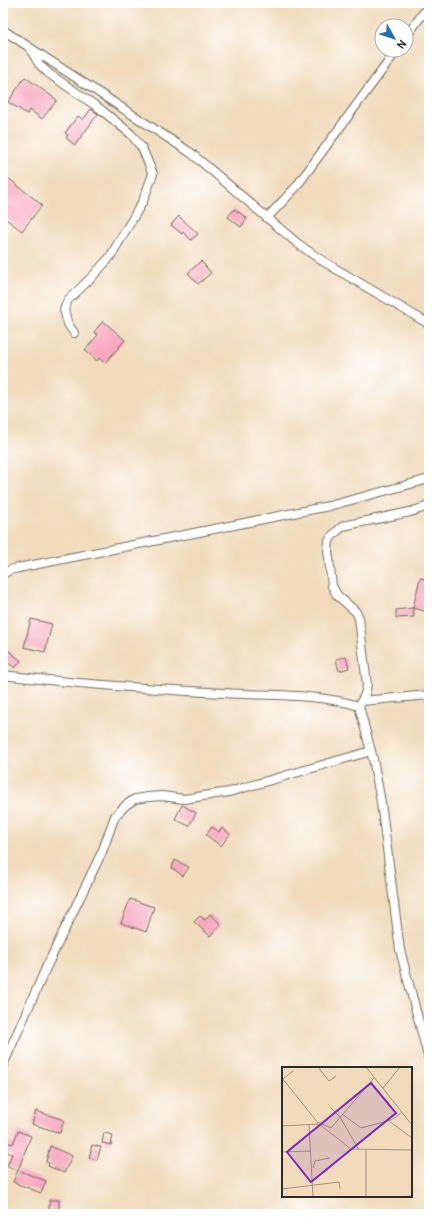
<svg xmlns="http://www.w3.org/2000/svg" width="432" height="1217" font-family="Pangolin,sans-serif">
<style>
.building{fill:#f8a7c0}
.lines{fill:none;stroke-linecap:round;stroke-linejoin:round}
.minor-casing{stroke:#70695d;stroke-width:10}
.minor{stroke:#fff;stroke-width:8}
.inset-road{fill:none;stroke:#a29581;stroke-width:1}
.view{fill:#7b2cbf;fill-opacity:0.15;stroke:#7b2cbf;stroke-width:2}
.inset-edge{fill:none;stroke:#2b2b2b;stroke-width:2}
</style>
<rect width="100%" height="100%" fill="#fff"/>
<filter id="ink" filterUnits="userSpaceOnUse"><feTurbulence type="fractalNoise" baseFrequency=".025" numOctaves="2"/><feDisplacementMap in="SourceGraphic" scale="8" xChannelSelector="R" yChannelSelector="G"/><feConvolveMatrix kernelMatrix="1 2 1 2 8 2 1 2 1" color-interpolation-filters="sRGB"/></filter>
<filter id="wash" filterUnits="userSpaceOnUse"><feTurbulence type="fractalNoise" baseFrequency=".012" numOctaves="4" result="noise"/><feDisplacementMap in="SourceGraphic" scale="16" xChannelSelector="R" yChannelSelector="G"/><feGaussianBlur stdDeviation="0.9" result="paint"/><feColorMatrix in="noise" values="0 0 0 0 0 0 0 0 0 0 0 0 0 0 0 0 0 1.4 0 .05"/><feComposite in="paint" operator="in"/></filter>
<g filter="url(#wash)">
<rect width="100%" height="100%" fill="#f1dbbb"/>
<g id="blocks">
<g class="building">
<path d="M25 77 57 100 42 119 30 110 27 114 8 102Z"/>
<path d="M91 109 98 114 75 145 66 138 68 135 65 133 78 116 83 120Z"/>
<path d="M3 174 42 205 22 231 3 217Z"/>
<path d="M234 209 247 218 241 227 228 217Z"/>
<path d="M179 216 198 234 191 240 183 232 182 234 171 225Z"/>
<path d="M201 261 211 273 198 284 188 273Z"/>
<path d="M103 321 125 340 105 363 99 358 97 361 85 350 98 335 94 332Z"/>
<path d="M420 578 429 580V612L413 608Z"/>
<path d="M413 608 414 617 396 618V610Z"/>
<path d="M31 619 52 624 45 652 24 647Z"/>
<path d="M3 646 21 661 15 668 3 659Z"/>
<path d="M346 657 349 668 339 671 336 659Z"/>
<path d="M182 805 196 813 189 826 175 819Z"/>
<path d="M212 827 219 832 222 828 230 834 221 846 206 835Z"/>
<path d="M175 860 189 867 183 876 172 868Z"/>
<path d="M130 899 154 907 146 932 121 923Z"/>
<path d="M210 914 221 924 210 936 194 922 200 916 205 920Z"/>
<path d="M36 1111 64 1120 60 1133 32 1124Z"/>
<path d="M18 1131 31 1136 18 1170 7 1166 12 1154 4 1151 7 1142 13 1144Z"/>
<path d="M104 1133 113 1135 111 1145 102 1143Z"/>
<path d="M92 1145 101 1147 97 1160 89 1158Z"/>
<path d="M50 1146 72 1156 64 1173 48 1166 49 1163 46 1162Z"/>
<path d="M18 1170 46 1181 41 1193 13 1182Z"/>
<rect x="49" y="1200" width="10" height="9"/>
</g>
</g>
</g>
<g filter="url(#ink)">
<use href="#blocks" fill-opacity="0" stroke="#70695d" stroke-width="1"/>
<g class="lines">
<defs>
<g id="minor">
<path d="M3 30 191 153 297 243 321 260 429 324"/>
<path d="M406 37 429 5"/>
<path d="M29 47 39 64 48 73 99 108 131 134 142 148 153 174 143 201 110 257 92 277 68 300 64 310 68 324 74 333"/>
<path d="M267 218 296 187 397 50"/>
<path d="M429 506 410 512 343 526 333 535 329 541 328 550 332 586 337 595 356 612 359 618 367 685 365 694 359 706 373 759 381 802 400 950 429 1060"/>
<path d="M3 574 10 570 18 568 329 506 429 479"/>
<path d="M3 675C76 684 150 689 224 693 269 696 316 693 359 706"/>
<path d="M362 701 429 695"/>
<path d="M3 1065 46 968 102 852 115 816 126 805 135 799 148 797 162 796 184 799 229 792 371 751"/>
</g>
</defs>
<use href="#minor" class="minor-casing"/>
<use href="#minor" class="minor"/>
</g>
</g>
<g transform="translate(282 1067)">
<rect width="130" height="130" fill="#f1dbbb"/>
<path class="inset-road" d="M36 0 47 14 54 9M84 0 130 58M0 11 36 56M1 12 11 4M101 21 118 0M48 40 58 50M60 47 79 61 109 53 119 46M58 50 77 83M107 54 130 71M36 55 49 61 92 11M27 58 31 130M0 59 37 57 69 82 130 83M84 83V130M0 85 29 84M31 101 33 94 48 91M0 122 57 115 58 122M113 130 130 129"/>
<path class="view" d="M89 16 114 46 29 115 5 85Z"/>
<rect width="130" height="130" class="inset-edge"/>
</g>
<rect width="432" height="1217" fill="none" stroke="#fff" stroke-width="16"/>
<g transform="translate(394 38) rotate(129)"><circle r="19" fill="#ffffff" stroke="#aaaaaa"/>
<path d="M0-3L7 15L0 10L-7 15Z" fill="#1f6fb2"/>
<text y="-6" font-size="11" font-weight="bold" text-anchor="middle" fill="#2b2b2b">N</text>
</g>
</svg>
